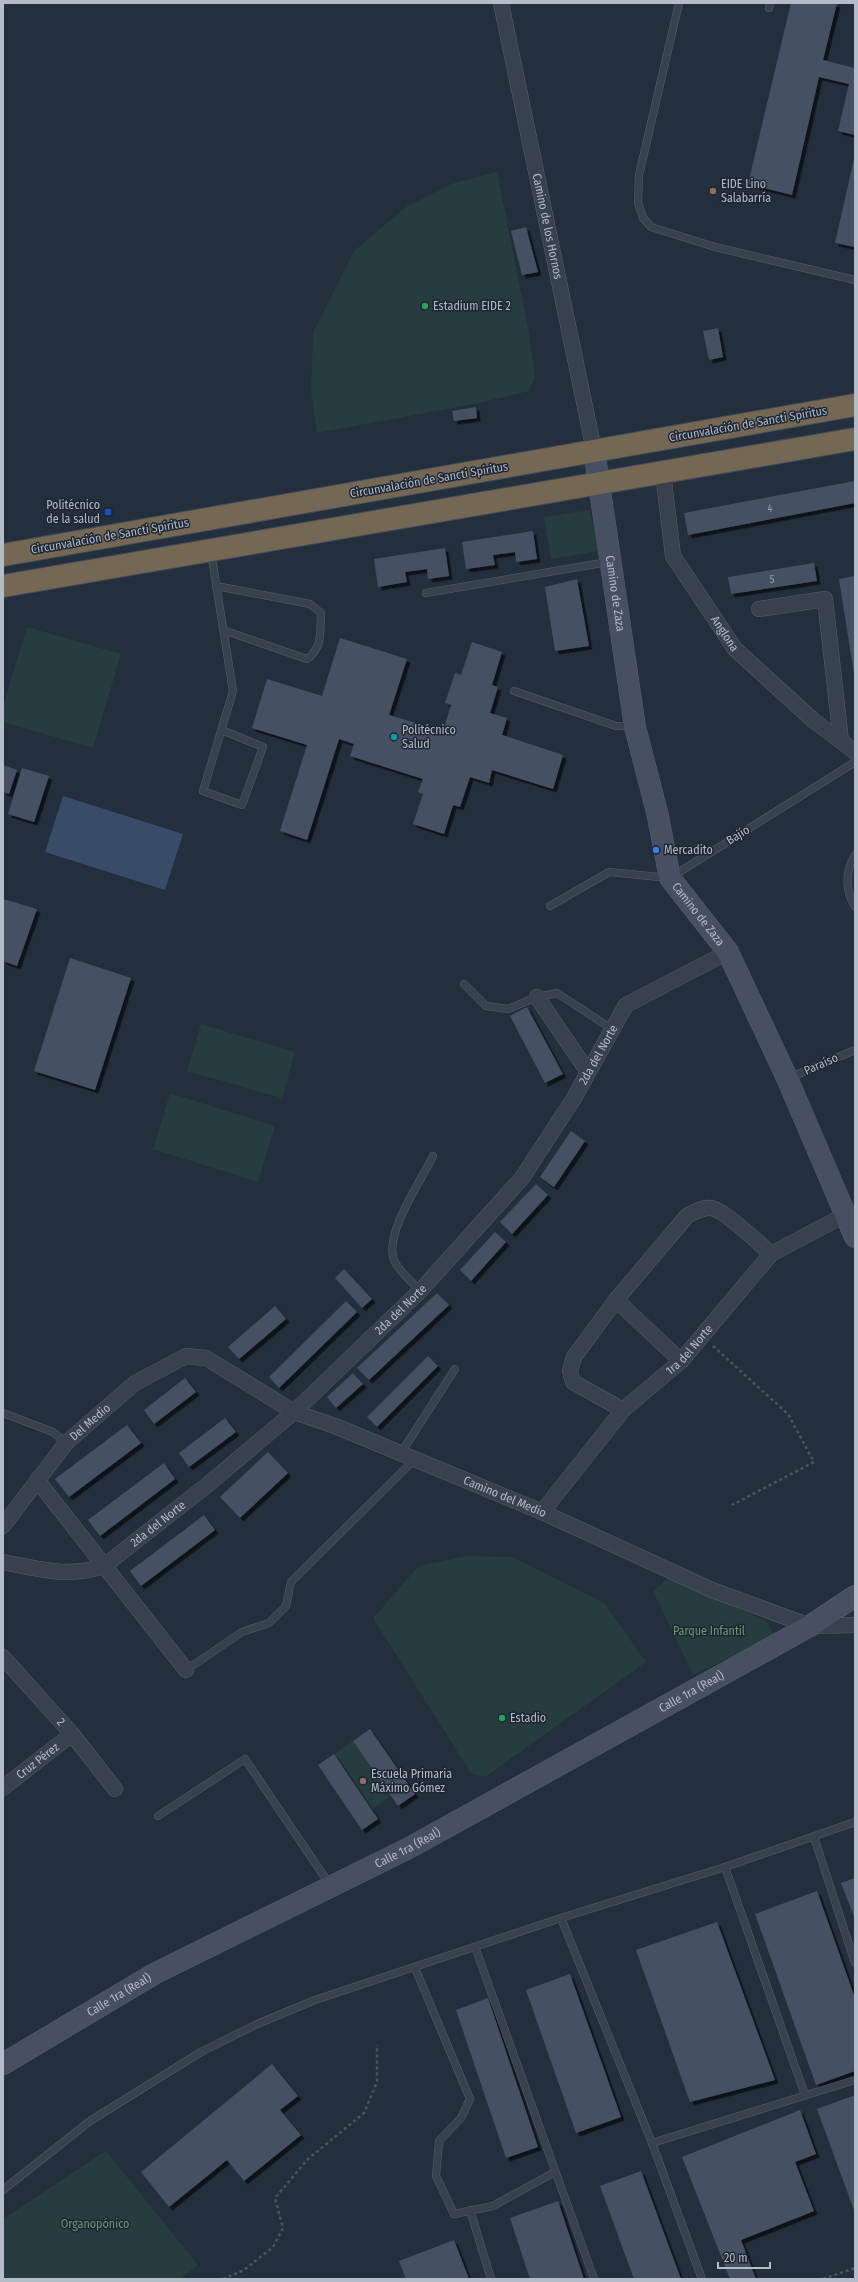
<svg xmlns="http://www.w3.org/2000/svg" width="858" height="2282" font-family="'Fira Sans Condensed',sans-serif">
<style>
.green{fill:#263c3f}
.water{fill:#394c67}
.building{fill:#455162;filter:url(#shadow)}
.lines{fill:none;stroke-linecap:round;stroke-linejoin:round}
.lane-casing{stroke:#565f6c;stroke-width:8}
.street-casing{stroke:#565f6c;stroke-width:16}
.secondary-casing{stroke:#565f6c;stroke-width:22}
.highway-casing{stroke:#434c59;stroke-width:24}
.path{stroke:#44595c;stroke-width:2.5;stroke-dasharray:3 3;stroke-linecap:butt}
.lane{stroke:#38414e;stroke-width:7}
.street{stroke:#38414e;stroke-width:15}
.secondary{stroke:#465061;stroke-width:21}
.highway{stroke:#746855;stroke-width:22}
.education-dot{fill:#8d6e63;stroke:#1d2633;stroke-width:1.5}
.leisure-dot{fill:#2e9e5b;stroke:#1d2633;stroke-width:1.5}
.transit-dot{fill:#1a4fb4;stroke:#1d2633;stroke-width:1.5}
.culture-dot{fill:#0f9aa8;stroke:#1d2633;stroke-width:1.5}
.shop-dot{fill:#3f7fe0;stroke:#1d2633;stroke-width:1.5}
.labels{text-anchor:middle;stroke-width:3;stroke-linejoin:round;paint-order:stroke}
.number-label{font-size:10px;fill:#98a1af}
.poi-label{font-size:12px;fill:#b4bcc9;stroke:#1d2633;text-anchor:start}
.street-label{font-size:12px;fill:#b4bcc9;stroke:#1d2633}
.park-label{font-size:12px;fill:#6b9a76;stroke:#1d2633}
</style>
<defs>
<filter id="shadow"><feDropShadow dx="3.5" dy="3.5" stdDeviation="0" flood-color="#0009"/></filter>
</defs>
<rect width="100%" height="100%" fill="#242f3e"/>
<g class="green">
<path d="M497 172 529 333 535 377 529 391 479 403 317 433 311 392 313 333 354 251 406 207 451 184Z"/>
<path d="M590 510 598 551 551 559 544 517Z"/>
<path d="M27 627 121 654 93 748 3 722V707Z"/>
<path d="M201 1024 295 1052 282 1098 187 1071Z"/>
<path d="M170 1093 275 1126 258 1182 153 1149Z"/>
<path d="M467 1556 512 1557 604 1603 646 1662 485 1777 471 1773 373 1618 419 1566Z"/>
<path d="M669 1578 767 1621 774 1636 693 1675 653 1591Z"/>
<path d="M353 1741 391 1796 372 1809 334 1754Z"/>
<path d="M106 2151 198 2265 180 2279H3V2219Z"/>
</g>
<path class="water" d="M63 796 183 834 165 890 45 852Z"/>
<g class="building">
<path d="M791 3H837L823 60 855 68V135L838 131 849 84 819 77 792 195 748 184Z"/>
<path d="M854 159H855V247L835 243Z"/>
<path d="M526 227 538 272 522 275 511 231Z"/>
<path d="M718 328 723 357 709 360 703 331Z"/>
<path d="M476 407 477 418 454 421 452 411Z"/>
<path d="M855 481V503L688 535 684 513Z"/>
<path d="M533 531 537 559 516 562 515 552 493 555 495 565 466 569 462 542Z"/>
<path d="M445 548 449 576 428 579 427 569 405 572 407 582 378 587 374 559Z"/>
<path d="M814 563 817 581 731 594 728 577Z"/>
<path d="M855 576V673L854 674 839 579Z"/>
<path d="M577 579 589 646 555 651 545 587Z"/>
<path d="M340 638 407 659 389 715 443 731 451 705 445 703 455 673 461 675 472 642 502 652 492 685 498 687 490 713 507 718 502 735 563 755 553 789 492 770 489 783 470 777 460 807 453 805 444 834 413 824 423 794 418 792 423 779 350 756 354 744 339 739 307 840 280 831 307 745 252 728 267 679 322 696Z"/>
<path d="M3 765 17 770 9 794 3 792Z"/>
<path d="M22 768 49 776 34 822 8 814Z"/>
<path d="M3 899 37 909 17 966 3 961Z"/>
<path d="M70 958 131 978 95 1090 34 1071Z"/>
<path d="M527 1007 563 1074 545 1083 510 1016Z"/>
<path d="M571 1131 585 1141 554 1187 540 1177Z"/>
<path d="M536 1184 548 1195 512 1234 500 1222Z"/>
<path d="M495 1232 506 1242 471 1281 460 1270Z"/>
<path d="M344 1269 372 1299 362 1308 335 1278Z"/>
<path d="M437 1293 449 1305 369 1380 357 1368Z"/>
<path d="M346 1301 357 1312 279 1388 269 1377Z"/>
<path d="M275 1306 286 1319 239 1359 228 1347Z"/>
<path d="M428 1356 438 1366 377 1427 367 1417Z"/>
<path d="M353 1373 363 1384 336 1408 327 1397Z"/>
<path d="M185 1378 196 1392 154 1424 144 1410Z"/>
<path d="M225 1418 236 1432 189 1467 179 1453Z"/>
<path d="M127 1425 141 1443 69 1497 55 1479Z"/>
<path d="M268 1452 288 1473 240 1518 220 1497Z"/>
<path d="M164 1463 175 1479 100 1536 88 1520Z"/>
<path d="M204 1515 215 1530 141 1586 130 1571Z"/>
<path d="M370 1729 415 1794 398 1806 353 1741Z"/>
<path d="M334 1754 378 1819 362 1830 318 1765Z"/>
<path d="M855 1878V1919L841 1883Z"/>
<path d="M817 1891 855 1998V2071L816 2085 755 1914Z"/>
<path d="M717 1922 775 2080 690 2102 636 1950Z"/>
<path d="M570 1974 621 2117 576 2133 526 1990Z"/>
<path d="M488 1998 538 2147 506 2158 456 2010Z"/>
<path d="M272 2064 298 2096 280 2110 301 2135 244 2181 227 2160 169 2207 141 2172Z"/>
<path d="M855 2095V2213L817 2109Z"/>
<path d="M800 2110 816 2154 795 2162 814 2211 741 2240 756 2279H730L682 2157Z"/>
<path d="M641 2171 681 2279H634L600 2186Z"/>
<path d="M558 2201 584 2279H530L510 2218Z"/>
<path d="M454 2240 469 2279H406L399 2261Z"/>
</g>
<g class="lines">
<defs>
<g id="lane">
<path d="M679 3 639 175 638 203 643 218 651 227 715 247 855 280"/>
<path d="M769 8 770 3"/>
<path d="M211 552 233 691 203 791 242 805 263 747 222 730"/>
<path d="M216 586 310 604 321 613C320 631 323 648 307 659L223 630"/>
<path d="M426 593 608 562"/>
<path d="M514 691 616 726H632"/>
<path d="M855 855C845 871 845 891 855 906"/>
<path d="M550 906 609 872 670 878 855 762"/>
<path d="M464 984 486 1006 508 1009 537 997 557 993 612 1029"/>
<path d="M789 1078 855 1050"/>
<path d="M420 1291C413 1283 397 1269 394 1260 384 1233 421 1181 433 1156"/>
<path d="M3 1413 53 1432 66 1443"/>
<path d="M401 1453 455 1369"/>
<path d="M186 1670 242 1632 269 1623 286 1606 291 1582 415 1459"/>
<path d="M158 1816 245 1759 330 1885"/>
<path d="M814 1837 855 1963"/>
<path d="M725 1867 805 2095"/>
<path d="M561 1918 652 2143 702 2279"/>
<path d="M475 1947 594 2279"/>
<path d="M415 1968 470 2099 461 2118 439 2141 436 2176 454 2214 493 2206 555 2172"/>
<path d="M652 2143 855 2080"/>
<path d="M3 2190 90 2121 201 2052 255 2025 315 2000 561 1918 725 1867 855 1822"/>
<path d="M470 2210 491 2279"/>
</g>
<g id="street">
<path id="s1" d="M501 3 594 450"/>
<path id="s2" d="M663 473 673 556 735 649 813 720 855 752"/>
<path d="M759 609 825 599 841 741"/>
<path d="M537 997 588 1072"/>
<path d="M616 1300 681 1361"/>
<path d="M623 1410 573 1382 570 1371 574 1357 616 1300 687 1216C695 1212 702 1207 711 1208 723 1209 760 1244 771 1254"/>
<path d="M37 1480 186 1670"/>
<path id="s3" d="M542 1512 623 1410 681 1361 771 1254 845 1215"/>
<path id="s4" d="M3 1526 66 1443 135 1383 186 1356 206 1358 294 1412 335 1426 542 1512 712 1590 810 1626 855 1625"/>
<path id="s5" d="M3 1562C39 1569 68 1578 104 1566L206 1486 294 1412 420 1291 522 1178 574 1098 626 1005 728 952"/>
<path id="s6" d="M3 1657 72 1734 115 1789"/>
<path id="s7" d="M3 1788 72 1734"/>
</g>
<g id="secondary">
<path id="s8" d="M594 450 635 727 657 812 670 878 728 952 787 1078 855 1237"/>
<path id="s9" d="M3 2064 154 1974 409 1848 810 1626 855 1596"/>
</g>
<g id="highway">
<path d="M3 555 855 405"/>
<path d="M3 586 855 439"/>
</g>
</defs>
<use href="#lane" class="lane-casing"/>
<use href="#street" class="street-casing"/>
<use href="#secondary" class="secondary-casing"/>
<use href="#highway" class="highway-casing"/>
<g class="path">
<path d="M713 1346 788 1414 814 1462 732 1505"/>
<path d="M223 2279 244 2270 273 2247 283 2228 275 2198 308 2159 364 2113 377 2082V2045"/>
<path d="M823 2279 855 2268"/>
</g>
<use href="#lane" class="lane"/>
<use href="#street" class="street"/>
<use href="#secondary" class="secondary"/>
<use href="#highway" class="highway"/>
</g>
<g class="education-dot">
<circle cx="713" cy="191" r="4"/>
<circle cx="363" cy="1781" r="4"/>
</g>
<g class="leisure-dot">
<circle cx="425" cy="306" r="4"/>
<circle cx="502" cy="1718" r="4"/>
</g>
<rect class="transit-dot" x="104" y="508" width="8" height="8" rx="2"/>
<circle class="culture-dot" cx="394" cy="737" r="4"/>
<circle class="shop-dot" cx="656" cy="850" r="4"/>
<g class="labels">
<g class="number-label">
<text x="770" y="512">4</text>
<text x="772" y="583">5</text>
</g>
<g class="poi-label">
<text x="721" y="188">EIDE Lino<tspan x="721" dy="14">Salabarría</tspan></text>
<text x="433" y="310">Estadium EIDE 2</text>
<text x="100" y="509" text-anchor="end">Politécnico<tspan x="100" dy="14">de la salud</tspan></text>
<text x="402" y="734">Politécnico<tspan x="402" dy="14">Salud</tspan></text>
<text x="664" y="854">Mercadito</text>
<text x="510" y="1722">Estadio</text>
<text x="371" y="1778">Escuela Primaria<tspan x="371" dy="14">Máximo Gómez</tspan></text>
</g>
<g class="street-label">
<text dy="4" stroke="none"><textPath href="#s1" startOffset="228">Camino de los Hornos</textPath></text>
<text transform="translate(748 424) rotate(-10)" y="4">Circunvalación de Sancti Spíritus</text>
<text transform="translate(429 480) rotate(-10)" y="4">Circunvalación de Sancti Spíritus</text>
<text transform="translate(110 536) rotate(-10)" y="4">Circunvalación de Sancti Spíritus</text>
<text dy="4" stroke="none"><textPath href="#s8" startOffset="145">Camino de Zaza</textPath></text>
<text dy="4" stroke="none"><textPath href="#s2" startOffset="177">Anglona</textPath></text>
<text transform="translate(738 835) rotate(-32)" y="4">Bajío</text>
<text dy="4" stroke="none"><textPath href="#s8" startOffset="481">Camino de Zaza</textPath></text>
<text dy="4" stroke="none"><textPath href="#s5" startOffset="819">2da del Norte</textPath></text>
<text transform="translate(821 1064) rotate(-24)" y="4">Paraíso</text>
<text dy="4" stroke="none"><textPath href="#s5" startOffset="495">2da del Norte</textPath></text>
<text dy="4" stroke="none"><textPath href="#s3" startOffset="220">1ra del Norte</textPath></text>
<text dy="4" stroke="none"><textPath href="#s4" startOffset="136">Del Medio</textPath></text>
<text dy="4" stroke="none"><textPath href="#s4" startOffset="604">Camino del Medio</textPath></text>
<text dy="4" stroke="none"><textPath href="#s5" startOffset="171">2da del Norte</textPath></text>
<text dy="4" stroke="none"><textPath href="#s9" startOffset="783">Calle 1ra (Real)</textPath></text>
<text dy="4" stroke="none"><textPath href="#s6" startOffset="87">2</textPath></text>
<text dy="4" stroke="none"><textPath href="#s7" startOffset="44">Cruz Pérez</textPath></text>
<text dy="4" stroke="none"><textPath href="#s9" startOffset="459">Calle 1ra (Real)</textPath></text>
<text dy="4" stroke="none"><textPath href="#s9" startOffset="135">Calle 1ra (Real)</textPath></text>
</g>
<g class="park-label">
<text x="709" y="1635">Parque Infantil</text>
<text x="95" y="2228">Organopónico</text>
</g>
</g>
<rect width="858" height="2282" fill="none" stroke="#b4bcc9" stroke-width="8"/>
<path d="M718 2262v6h52v-6" fill="none" stroke="#b4bcc9" stroke-width="2"/>
<text x="724" y="2262" font-size="12" fill="#b4bcc9" stroke="#1d2633" stroke-width="3" paint-order="stroke">20 m</text>
</svg>
